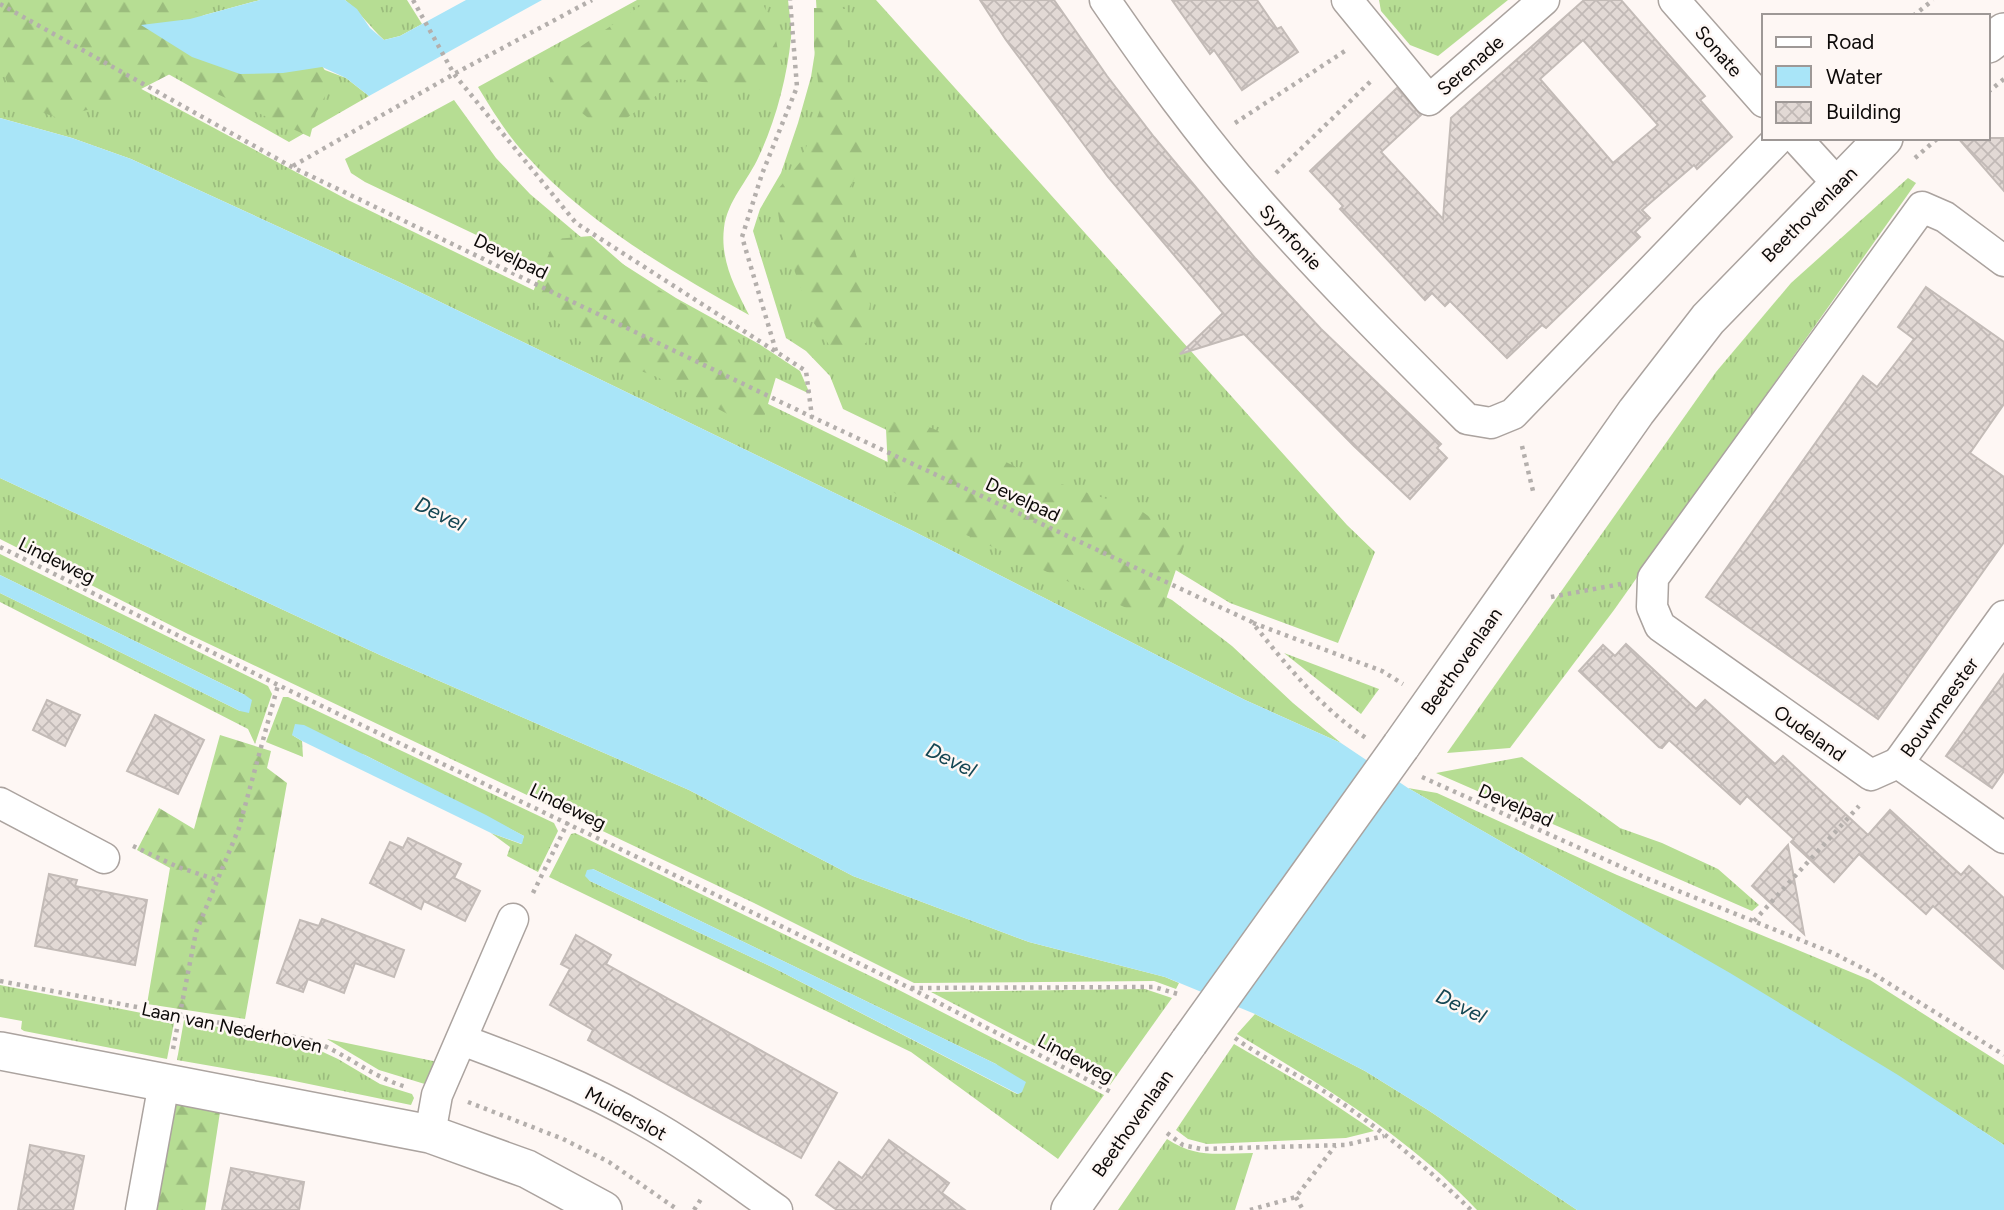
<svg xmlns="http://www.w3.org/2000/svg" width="2004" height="1210" font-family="Figtree,sans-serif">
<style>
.grass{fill:url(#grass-tufts);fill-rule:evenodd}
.forest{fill:url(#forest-firs)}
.water{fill:#a9e5f8}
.building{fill:url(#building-cross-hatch);stroke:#c3bbb7;stroke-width:2;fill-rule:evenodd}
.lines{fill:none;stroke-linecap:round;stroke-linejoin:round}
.minor-casing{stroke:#aba39f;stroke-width:33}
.tertiary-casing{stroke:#aba39f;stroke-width:40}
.path{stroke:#b4afac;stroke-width:4.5;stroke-dasharray:3.5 5;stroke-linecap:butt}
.minor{stroke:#fff;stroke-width:30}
.tertiary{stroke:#fff;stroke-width:37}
.tertiary-bridge-casing{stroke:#aba39f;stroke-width:40;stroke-linecap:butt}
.tertiary-bridge{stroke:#fff;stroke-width:37}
.labels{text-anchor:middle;stroke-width:5;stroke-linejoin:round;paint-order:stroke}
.street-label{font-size:19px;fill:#0d0a09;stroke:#fef7f4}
.water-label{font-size:21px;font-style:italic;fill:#144653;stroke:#fef7f4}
</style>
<defs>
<pattern id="grass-tufts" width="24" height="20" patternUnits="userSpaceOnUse" patternTransform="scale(1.75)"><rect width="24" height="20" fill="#b6dd93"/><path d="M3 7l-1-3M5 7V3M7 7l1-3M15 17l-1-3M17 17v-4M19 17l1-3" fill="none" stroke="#9bbc7d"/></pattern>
<pattern id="forest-firs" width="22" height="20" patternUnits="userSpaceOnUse" patternTransform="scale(1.75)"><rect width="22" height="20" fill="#b6dd93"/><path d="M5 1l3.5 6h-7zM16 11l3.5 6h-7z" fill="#9bbc7d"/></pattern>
<pattern id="building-cross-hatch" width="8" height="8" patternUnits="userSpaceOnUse" patternTransform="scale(1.75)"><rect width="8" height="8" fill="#e2d9d5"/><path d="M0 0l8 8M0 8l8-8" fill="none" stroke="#c1b9b6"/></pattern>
</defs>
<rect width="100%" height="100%" fill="#fef7f4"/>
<g class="grass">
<path d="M37 0H260L190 19 346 78 369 96 289 142Z"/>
<path d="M345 0H407L422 24 400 36 384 40C370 27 360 12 345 0Z"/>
<path d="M637 0H788C789 12 792 25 791 38 787 77 776 120 759 156 748 181 727 201 724 228 720 260 735 288 749 315 669 270 585 222 524 153 506 133 492 110 478 87Z"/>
<path d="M816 0H876L1347 525 1375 552 1338 643 1230 603 1169 566 843 409 830 376 806 351 786 338 753 231 760 209 781 173 798 123 811 77 818 33Z"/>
<path d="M1379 0H1508L1438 56 1410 45 1381 11Z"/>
<path d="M0 11 93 63 348 200 1172 600 1232 646 1293 703 1341 743 1245 700 911 530 399 282 131 159 72 138 0 118Z"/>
<path d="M454 100 496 158 530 194 582 238 676 298 759 344 800 371 810 394 365 182 351 173 345 159Z"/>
<path d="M1908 178 1916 183 1614 610 1510 748 1447 753 1716 372 1791 283Z"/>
<path d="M0 478 380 655 689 790 853 876 1029 942 1165 977 1179 983 1176 989 1154 981 914 983 754 903 188 634 0 539Z"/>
<path d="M0 554 268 686 272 694 255 744 248 729 0 602V593L240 711 245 695 0 575Z"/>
<path d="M1284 653 1379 689 1361 714Z"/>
<path d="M283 697H288L554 823 558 831 538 872 507 856 510 847 491 833 521 844 524 836 365 755 292 735 302 741 303 757 266 742Z"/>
<path d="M1522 757 1620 828 1662 843 1718 869 1759 905 1752 911 1436 773Z"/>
<path d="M1408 788 1437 793 1617 875 1870 980 2004 1065V1145C1811 1017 1609 904 1408 788Z"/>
<path d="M575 833 893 987 1104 1095 1058 1159 911 1052 549 877 571 834ZM593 869 996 1064 1022 1092 1017 1094 774 968 590 881 586 876Z"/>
<path d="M0 985 172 1019 174 1023 167 1059 24 1031 21 1029 22 1021 0 1017Z"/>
<path d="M1145 989 1172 998 1110 1085 931 992Z"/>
<path d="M1255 1014 1365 1071 1428 1110 1577 1210H1477C1462 1195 1447 1179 1430 1165 1371 1114 1303 1074 1237 1034Z"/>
<path d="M184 1020 310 1046 338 1059 380 1084 412 1094 414 1098 411 1105 275 1077 177 1060Z"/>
<path d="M327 1039 438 1062 428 1085 379 1070Z"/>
<path d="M1234 1044 1316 1092 1374 1131 1346 1138 1207 1144 1188 1139 1176 1130Z"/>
<path d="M1167 1139C1197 1159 1219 1153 1253 1153L1235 1210H1118Z"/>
</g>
<g class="forest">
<path d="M0 0H174L184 4 235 35 320 62 332 83 316 113 310 137 172 73 116 102 58 118 15 103 0 64Z"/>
<path d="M649 0H761L772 23 781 63 766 90 678 79 623 121 597 125 577 109 546 98 555 64Z"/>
<path d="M814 8 847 9 848 73 841 112 866 147 841 214 855 251 870 304 866 343 832 349 811 319 781 231 775 193 801 161 821 107 814 47Z"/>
<path d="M591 236 640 279 720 325 776 377 760 431 657 377 595 354 530 299 555 239Z"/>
<path d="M885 409 968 443 1028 473 1140 510 1185 543 1162 611H1133L931 519 889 489Z"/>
<path d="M220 735 271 751 267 768 287 783 245 1019 147 1004 170 868 137 850 159 808 194 829Z"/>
<path d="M174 1103 220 1112 205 1210H154Z"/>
</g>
<g class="water">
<path d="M260 0H345L357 9 370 28 384 40 400 36 466 0H542L369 96 346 78 322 67 283 73 240 74 192 57 141 25 190 19Z"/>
<path d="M0 118 72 138 131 159 399 282 911 530 1245 700 1341 743 1408 788 1730 973 1898 1075 2004 1145V1210H1577L1428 1110 1365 1071 1255 1014 1165 977 1029 942 853 876 689 790 380 655 0 478Z"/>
<path d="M0 575 245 695 252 700 249 713 240 711 0 593Z"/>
<path d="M295 724 304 725 486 815 524 836 522 844 491 833 302 741 292 735Z"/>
<path d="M593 869 996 1064 1026 1082 1022 1092 1018 1094 774 968 590 881 585 876 587 870Z"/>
</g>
<g class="building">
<path d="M980 0H1054L1107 76 1154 137 1255 258 1321 329 1441 444 1437 448 1447 458 1410 499 1354 446 1244 334 1180 354 1223 313 1108 177 1006 40Z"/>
<path d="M1172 0H1257L1277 29 1281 27 1298 52 1242 90 1214 50 1210 54Z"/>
<path d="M1584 0H1621L1705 96 1700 100 1732 137 1697 169 1694 165 1642 210 1650 218 1635 232 1640 237 1546 328 1542 325 1507 358 1450 301 1445 306 1432 293 1425 300 1340 209 1343 206 1310 171 1397 88 1421 115 1381 152 1443 219 1451 118ZM1583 40 1658 125 1613 163 1540 79Z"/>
<path d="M1958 138H2004V191Z"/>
<path d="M1926 287 2004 342V404L1970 453 2004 477V542L1878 719 1706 597 1863 376 1877 387 1914 339 1898 327Z"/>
<path d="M1626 644 1696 709 1705 700 1775 764 1783 756 1868 835 1890 810 1961 875 1969 866 2004 898V969L1933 906 1926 914 1859 854 1834 882 1791 842 1794 839 1747 796 1740 804 1669 740 1662 748 1659 747 1579 671 1603 645 1615 656Z"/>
<path d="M2004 674V771L1992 788 1946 756Z"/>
<path d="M47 700 80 715 65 746 33 730Z"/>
<path d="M155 715 204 740 178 794 127 771Z"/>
<path d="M408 838 461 864 454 878 480 891 465 921 424 901 421 909 370 883 390 842 403 848Z"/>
<path d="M1788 845 1804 934 1752 886Z"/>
<path d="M49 874 77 880 75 886 147 900 135 965 35 946Z"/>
<path d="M322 919 404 950 394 977 355 963 344 993 308 979 303 992 277 983 300 920 319 926Z"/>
<path d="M576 935 611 955 606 964 837 1093 801 1158 588 1040 593 1030 550 1005 570 969 561 964Z"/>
<path d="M889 1140 949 1183 942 1193 965 1210H837L816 1195 839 1162 862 1178Z"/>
<path d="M30 1145 84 1156 73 1210H18Z"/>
<path d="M231 1168 304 1182 299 1210H222Z"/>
</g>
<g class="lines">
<defs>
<g id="minor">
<path d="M1105 0C1151 67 1199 134 1253 195 1321 273 1394 346 1467 419L1491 423 1513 414 1779 138"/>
<path d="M1347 0 1429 100 1544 0"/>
<path d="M1674 0 1764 102"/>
<path d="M1796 138 1838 184"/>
<path d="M2004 261 1945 217 1922 207 1653 578 1652 607 1660 626 1871 775 1898 763 2004 838"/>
<path d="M1898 763 2004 616"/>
<path d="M0 803 104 858"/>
<path d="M462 1040C524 1063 586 1087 643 1120 690 1146 733 1179 777 1210"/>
<path d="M430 1134 437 1095 513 919"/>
<path d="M141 1210 164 1083"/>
</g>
<g id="tertiary">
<path d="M1988 44 2004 32"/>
<path d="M1401 746 1636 412 1708 319 1884 138"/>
<path d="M0 1051 430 1134 527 1169 603 1210"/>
<path d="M1070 1210 1189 1042"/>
</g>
</defs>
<use href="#minor" class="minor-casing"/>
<use href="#tertiary" class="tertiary-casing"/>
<g class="path">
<path d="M413 0 454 74 576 223 806 371 812 417"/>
<path d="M0 4 292 167 812 417 1252 622C1286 665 1320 707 1366 738"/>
<path d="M1913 16 1933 0"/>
<path d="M1988 92 2004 79"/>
<path d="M1235 123 1348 49"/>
<path d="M1915 158 1938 138"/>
<path d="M293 166 454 74 592 0"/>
<path d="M1276 173 1373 79"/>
<path d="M776 351 742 237 762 174 797 87 790 0"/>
<path d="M1522 446 1534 495"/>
<path d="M0 547 278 685 910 988 1111 1092"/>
<path d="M1551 597 1621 584"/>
<path d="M1253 623 1382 671 1403 684"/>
<path d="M1422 777 1646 878 1833 953 1872 973 2004 1055"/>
<path d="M133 846 178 867 217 880"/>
<path d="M533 893 568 822"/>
<path d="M1754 921 1859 806"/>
<path d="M0 981 310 1040C346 1053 368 1075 406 1087"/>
<path d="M911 988 1154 987 1178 994"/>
<path d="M1235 1038C1261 1057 1291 1071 1319 1088 1374 1123 1424 1165 1471 1210"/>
<path d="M173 1049 196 932 239 828 278 685"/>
<path d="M468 1102 563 1139 609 1162 678 1210"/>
<path d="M1167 1133 1183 1145 1201 1149 1345 1145 1384 1136"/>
<path d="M1296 1197 1303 1210"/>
<path d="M694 1210 703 1196"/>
<path d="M1250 1210 1296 1197 1335 1146"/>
</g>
<use href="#minor" class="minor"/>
<use href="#tertiary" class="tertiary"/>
<defs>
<path id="tertiary-bridge" d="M1189 1042 1401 746"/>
</defs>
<use href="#tertiary-bridge" class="tertiary-bridge-casing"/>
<use href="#tertiary-bridge" class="tertiary-bridge"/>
</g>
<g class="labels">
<g class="street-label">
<text transform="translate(1719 51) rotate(49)" y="7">Sonate</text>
<text transform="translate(1470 65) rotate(-41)" y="7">Serenade</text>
<text transform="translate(1809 214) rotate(-45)" y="7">Beethovenlaan</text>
<text transform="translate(1291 237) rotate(47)" y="7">Symfonie</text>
<text transform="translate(511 256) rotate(26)" y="7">Develpad</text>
<text transform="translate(1023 499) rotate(25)" y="7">Develpad</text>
<text transform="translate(57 560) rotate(26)" y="7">Lindeweg</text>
<text transform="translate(1461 661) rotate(-55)" y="7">Beethovenlaan</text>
<text transform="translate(1939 707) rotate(-54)" y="7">Bouwmeester</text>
<text transform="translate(1810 733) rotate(35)" y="7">Oudeland</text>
<text transform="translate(1516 805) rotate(24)" y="7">Develpad</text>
<text transform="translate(568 806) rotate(26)" y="7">Lindeweg</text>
<text transform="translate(232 1027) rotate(12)" y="7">Laan van Nederhoven</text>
<text transform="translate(1076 1058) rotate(28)" y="7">Lindeweg</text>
<text transform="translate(626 1113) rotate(29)" y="7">Muiderslot</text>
<text transform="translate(1132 1123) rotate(-55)" y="7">Beethovenlaan</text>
</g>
<g class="water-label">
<text transform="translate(440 514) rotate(26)" y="7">Devel</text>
<text transform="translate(951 760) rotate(26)" y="7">Devel</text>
<text transform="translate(1461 1006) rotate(26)" y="7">Devel</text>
</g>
</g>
<rect x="1762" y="14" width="228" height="126" fill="#fef7f4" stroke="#9e9896" stroke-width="2"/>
<rect x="1776" y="37" width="35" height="10" fill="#ffffff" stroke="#9e9896" stroke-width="2"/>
<text x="1826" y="49" font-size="21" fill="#0d0a09">Road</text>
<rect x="1776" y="66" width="35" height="21" fill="#a9e5f8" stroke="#9e9896" stroke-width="2"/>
<text x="1826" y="84" font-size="21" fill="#0d0a09">Water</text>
<rect x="1776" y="102" width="35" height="21" fill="url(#building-cross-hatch)" stroke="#9e9896" stroke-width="2"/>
<text x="1826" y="119" font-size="21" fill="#0d0a09">Building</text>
</svg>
